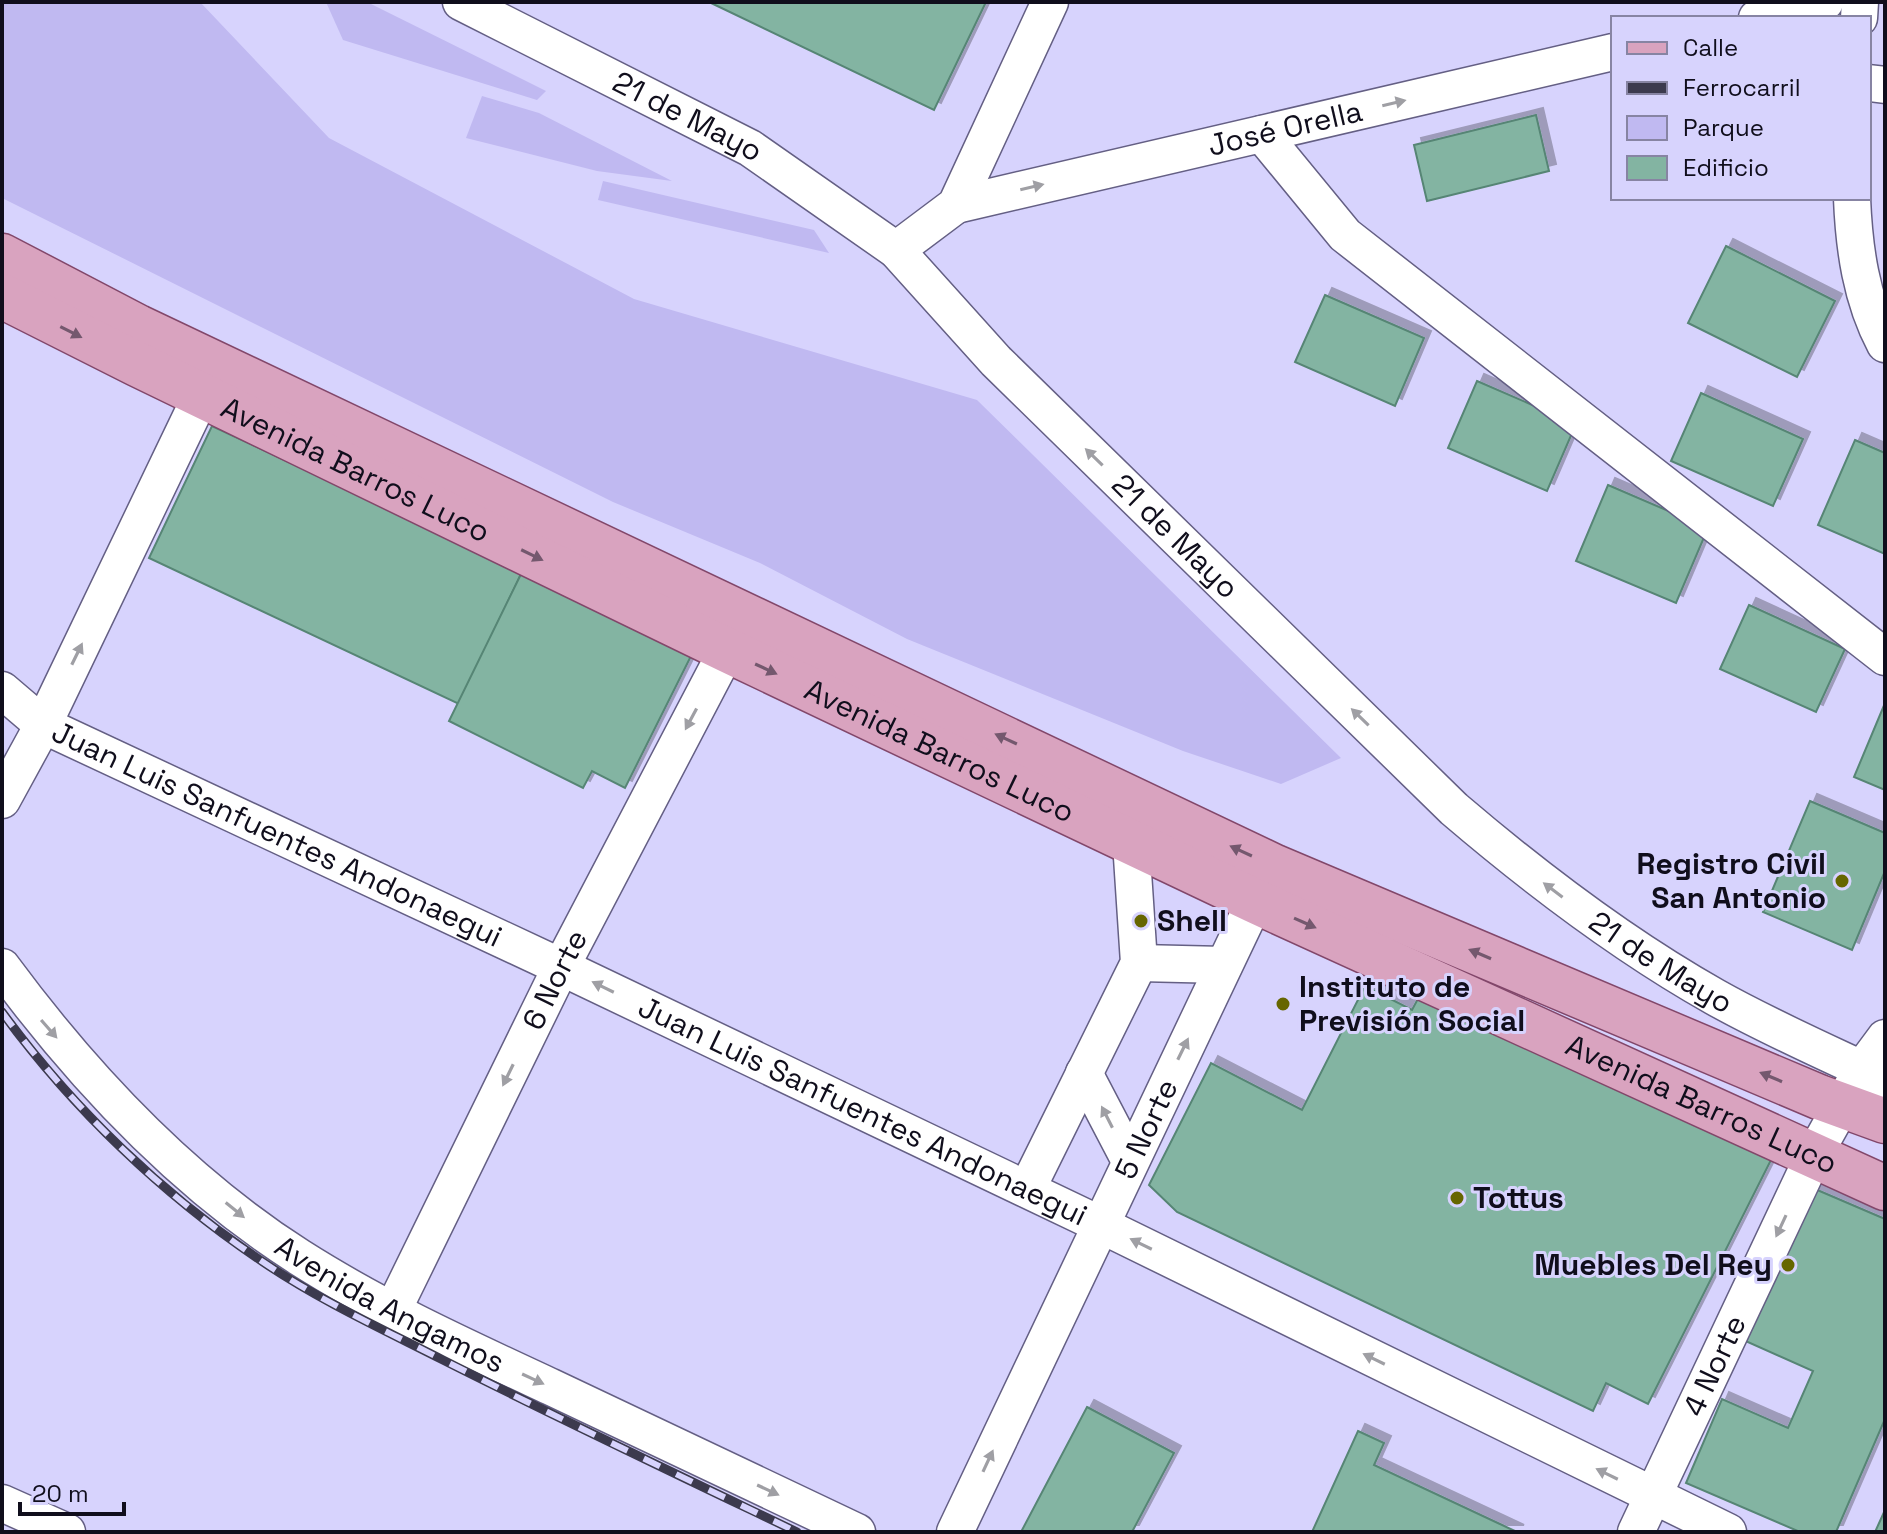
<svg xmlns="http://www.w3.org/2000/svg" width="1887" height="1534" font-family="'Space Grotesk',sans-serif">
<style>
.green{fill:#c0b9f1}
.building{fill:#83b4a2;stroke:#568574;stroke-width:2;filter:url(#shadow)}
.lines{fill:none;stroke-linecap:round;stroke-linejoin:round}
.minor-casing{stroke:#645f84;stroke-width:39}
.major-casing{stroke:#82476a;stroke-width:47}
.minor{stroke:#fff;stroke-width:36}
.major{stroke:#d9a3bf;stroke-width:44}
.rail-casing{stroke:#3c3a4e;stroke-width:9}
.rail{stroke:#d7d3fd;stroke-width:6;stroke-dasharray:18;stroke-linecap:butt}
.oneway{fill:#9f9fa4}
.oneway2{fill:#74586e}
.poi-dot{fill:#660;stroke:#d7d3fd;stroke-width:3}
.labels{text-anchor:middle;stroke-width:6;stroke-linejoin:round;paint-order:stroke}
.street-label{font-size:30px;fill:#100e1c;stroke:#d7d3fd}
.poi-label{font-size:30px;font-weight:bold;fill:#100e1c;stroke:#d7d3fd;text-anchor:start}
</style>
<defs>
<filter id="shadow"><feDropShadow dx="7" dy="-7" stdDeviation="0" flood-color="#0004"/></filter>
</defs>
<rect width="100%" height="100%" fill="#d7d3fd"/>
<g class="green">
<path d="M2 2H200L329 138 634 299 977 400 1341 758 1281 784 1183 751 907 639 760 563 613 502 2 198Z"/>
<path d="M326 2H367L546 91 537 100 343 40Z"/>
<path d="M482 96 539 113 672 181 597 171 466 138Z"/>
<path d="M603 181 814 230 829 253 598 200Z"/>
</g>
<g class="building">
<path d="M709 2H986L934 110Z"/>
<path d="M1536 115 1549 171 1427 201 1414 145Z"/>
<path d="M1726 246 1835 301 1797 377 1688 323Z"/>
<path d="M1325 295 1424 338 1395 406 1295 362Z"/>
<path d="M1477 381 1576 424 1547 491 1448 448Z"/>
<path d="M1701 393 1803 439 1773 506 1671 461Z"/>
<path d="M212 426 522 572 459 704 149 558Z"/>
<path d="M1855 440 1885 453V554L1818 525Z"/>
<path d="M1608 485 1708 528 1676 603 1576 561Z"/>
<path d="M522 572 692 654 625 788 592 771 583 788 449 721Z"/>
<path d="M1749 605 1845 649 1816 712 1720 669Z"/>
<path d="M1885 703V790L1854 777Z"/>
<path d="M1810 801 1885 833V871L1852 950 1763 912Z"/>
<path d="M1365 986 1412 1010 1420 995 1774 1154 1648 1404 1606 1383 1593 1411 1177 1212 1149 1185 1211 1063 1302 1110Z"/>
<path d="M1808 1186 1885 1219V1419L1836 1532H1800L1686 1483 1722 1399 1788 1428 1813 1371 1741 1339Z"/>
<path d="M1087 1407 1174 1453 1132 1532H1021Z"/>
<path d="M1358 1431 1384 1443 1374 1465 1517 1532H1312Z"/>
<path d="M1885 1510V1532H1875Z"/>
</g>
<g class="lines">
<defs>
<g id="minor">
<path id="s1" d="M461 2 750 148 896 250 996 361 1454 809C1536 879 1621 944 1715 997 1770 1028 1828 1053 1885 1080"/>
<path d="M1757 18 1825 2"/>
<path d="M1859 18 1860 2"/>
<path d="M1869 83 1885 85"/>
<path d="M1262 134 1345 235 1885 657"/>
<path d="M1852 198C1854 248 1861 299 1885 344"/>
<path id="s2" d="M956 205 1613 52"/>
<path d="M896 250 956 205 1050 2"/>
<path id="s3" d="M2 690 43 725 561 967 1099 1224 1728 1532"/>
<path d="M2 800 43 725 213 371"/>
<path d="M1139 963 1224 965"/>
<path id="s4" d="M2 967C84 1078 182 1182 299 1257 379 1308 465 1347 551 1387 653 1436 755 1484 857 1532"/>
<path d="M1084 1073 1130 1161"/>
<path d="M1027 1189 1139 963 1131 842"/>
<path id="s5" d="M392 1312 561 967 727 650"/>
<path d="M2 1503 67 1532"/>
<path id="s6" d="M955 1532 1255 901"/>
<path id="s7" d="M1636 1532 1814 1155 1862 1069 1885 1038"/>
</g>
<g id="major">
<path d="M2 256 138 327 1275 867 1819 1097 1885 1121"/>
<path id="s8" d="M2 296 137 364 727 650 1255 901 1885 1188"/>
</g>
</defs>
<use href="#minor" class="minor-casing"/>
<use href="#major" class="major-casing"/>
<use href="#minor" class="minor"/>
<use href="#major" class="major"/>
<defs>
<path id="rail" d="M2 1012C73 1109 163 1195 263 1262 319 1300 382 1329 443 1360 560 1419 678 1475 797 1532"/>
</defs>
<use href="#rail" class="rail-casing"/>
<use href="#rail" class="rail"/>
</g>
<defs><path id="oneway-solid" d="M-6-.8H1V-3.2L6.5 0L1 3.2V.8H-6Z" transform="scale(2)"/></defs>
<g class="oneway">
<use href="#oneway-solid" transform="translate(1394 103) rotate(-13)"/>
<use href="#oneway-solid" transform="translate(1032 187) rotate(-13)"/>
<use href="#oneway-solid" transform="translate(1094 457) rotate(-136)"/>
<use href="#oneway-solid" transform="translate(77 654) rotate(-64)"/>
<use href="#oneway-solid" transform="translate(1360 717) rotate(-136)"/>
<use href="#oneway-solid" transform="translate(691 719) rotate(118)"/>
<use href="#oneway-solid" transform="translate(1553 890) rotate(-143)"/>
<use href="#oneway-solid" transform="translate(603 987) rotate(-154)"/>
<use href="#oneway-solid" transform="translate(49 1029) rotate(49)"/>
<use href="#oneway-solid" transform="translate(1183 1049) rotate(-64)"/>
<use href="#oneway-solid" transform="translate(508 1075) rotate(116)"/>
<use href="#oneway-solid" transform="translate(1107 1117) rotate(-117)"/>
<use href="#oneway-solid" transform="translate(235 1210) rotate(39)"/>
<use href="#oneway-solid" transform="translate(1781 1226) rotate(115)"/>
<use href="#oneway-solid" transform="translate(1141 1244) rotate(-154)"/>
<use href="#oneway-solid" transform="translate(1374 1359) rotate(-154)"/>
<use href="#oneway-solid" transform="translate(533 1379) rotate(25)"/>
<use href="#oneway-solid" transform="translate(988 1461) rotate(-65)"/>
<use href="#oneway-solid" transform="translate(1607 1474) rotate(-154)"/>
<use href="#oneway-solid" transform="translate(768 1490) rotate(25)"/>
</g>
<g class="oneway2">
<use href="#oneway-solid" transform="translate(71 332) rotate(27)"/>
<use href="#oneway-solid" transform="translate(532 555) rotate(26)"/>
<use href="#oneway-solid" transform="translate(766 669) rotate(25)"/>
<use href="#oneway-solid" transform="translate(1006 739) rotate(-155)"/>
<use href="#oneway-solid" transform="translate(1241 851) rotate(-155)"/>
<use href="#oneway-solid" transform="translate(1305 923) rotate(24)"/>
<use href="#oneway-solid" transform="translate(1480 954) rotate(-157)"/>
<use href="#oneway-solid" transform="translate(1771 1077) rotate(-157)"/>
</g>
<g class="poi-dot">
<circle cx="1842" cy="881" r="8"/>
<circle cx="1141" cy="921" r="8"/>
<circle cx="1283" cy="1004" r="8"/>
<circle cx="1457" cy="1198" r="8"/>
<circle cx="1788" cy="1265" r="8"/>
</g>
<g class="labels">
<g class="street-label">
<text dy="10" stroke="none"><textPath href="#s1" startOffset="254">21 de Mayo</textPath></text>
<text dy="10" stroke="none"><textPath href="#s2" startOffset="338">José Orella</textPath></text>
<text dy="10" stroke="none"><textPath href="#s8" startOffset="394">Avenida Barros Luco</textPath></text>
<text dy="10" stroke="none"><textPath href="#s1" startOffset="902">21 de Mayo</textPath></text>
<text dy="10" stroke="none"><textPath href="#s8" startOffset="1042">Avenida Barros Luco</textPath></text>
<text dy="10" stroke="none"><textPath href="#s3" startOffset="312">Juan Luis Sanfuentes Andonaegui</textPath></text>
<text dy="10" stroke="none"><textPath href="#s1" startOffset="1550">21 de Mayo</textPath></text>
<text dy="10" stroke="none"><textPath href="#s5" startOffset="370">6 Norte</textPath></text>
<text dy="10" stroke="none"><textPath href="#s8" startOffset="1882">Avenida Barros Luco</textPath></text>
<text dy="10" stroke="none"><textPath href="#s3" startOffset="960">Juan Luis Sanfuentes Andonaegui</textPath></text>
<text dy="10" stroke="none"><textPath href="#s6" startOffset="446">5 Norte</textPath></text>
<text dy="10" stroke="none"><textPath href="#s4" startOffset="520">Avenida Angamos</textPath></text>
<text dy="10" stroke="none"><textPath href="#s7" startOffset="184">4 Norte</textPath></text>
</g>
<g class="poi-label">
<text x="1826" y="874" text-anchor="end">Registro Civil<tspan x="1826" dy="34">San Antonio</tspan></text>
<text x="1157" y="931">Shell</text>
<text x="1299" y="997">Instituto de<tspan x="1299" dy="34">Previsión Social</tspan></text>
<text x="1473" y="1208">Tottus</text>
<text x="1772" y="1275" text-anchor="end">Muebles Del Rey</text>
</g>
</g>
<rect width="1887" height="1534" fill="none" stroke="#100e1c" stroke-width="8"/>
<rect x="1611" y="16" width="260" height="184" fill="#d7d3fd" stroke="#8784a3" stroke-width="2"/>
<rect x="1627" y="42" width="40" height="12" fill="#d9a3bf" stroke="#8784a3" stroke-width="2"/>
<text x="1683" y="56" font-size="24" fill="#100e1c">Calle</text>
<rect x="1627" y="82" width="40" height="12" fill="#3c3a4e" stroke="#8784a3" stroke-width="2"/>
<text x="1683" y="96" font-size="24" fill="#100e1c">Ferrocarril</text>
<rect x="1627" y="116" width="40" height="24" fill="#c0b9f1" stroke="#8784a3" stroke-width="2"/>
<text x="1683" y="136" font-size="24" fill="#100e1c">Parque</text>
<rect x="1627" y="156" width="40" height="24" fill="#83b4a2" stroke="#8784a3" stroke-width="2"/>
<text x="1683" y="176" font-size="24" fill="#100e1c">Edificio</text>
<path d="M20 1502v12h104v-12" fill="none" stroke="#100e1c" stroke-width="4"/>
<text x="32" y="1502" font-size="24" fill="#100e1c" stroke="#d7d3fd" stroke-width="6" paint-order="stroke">20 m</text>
</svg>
